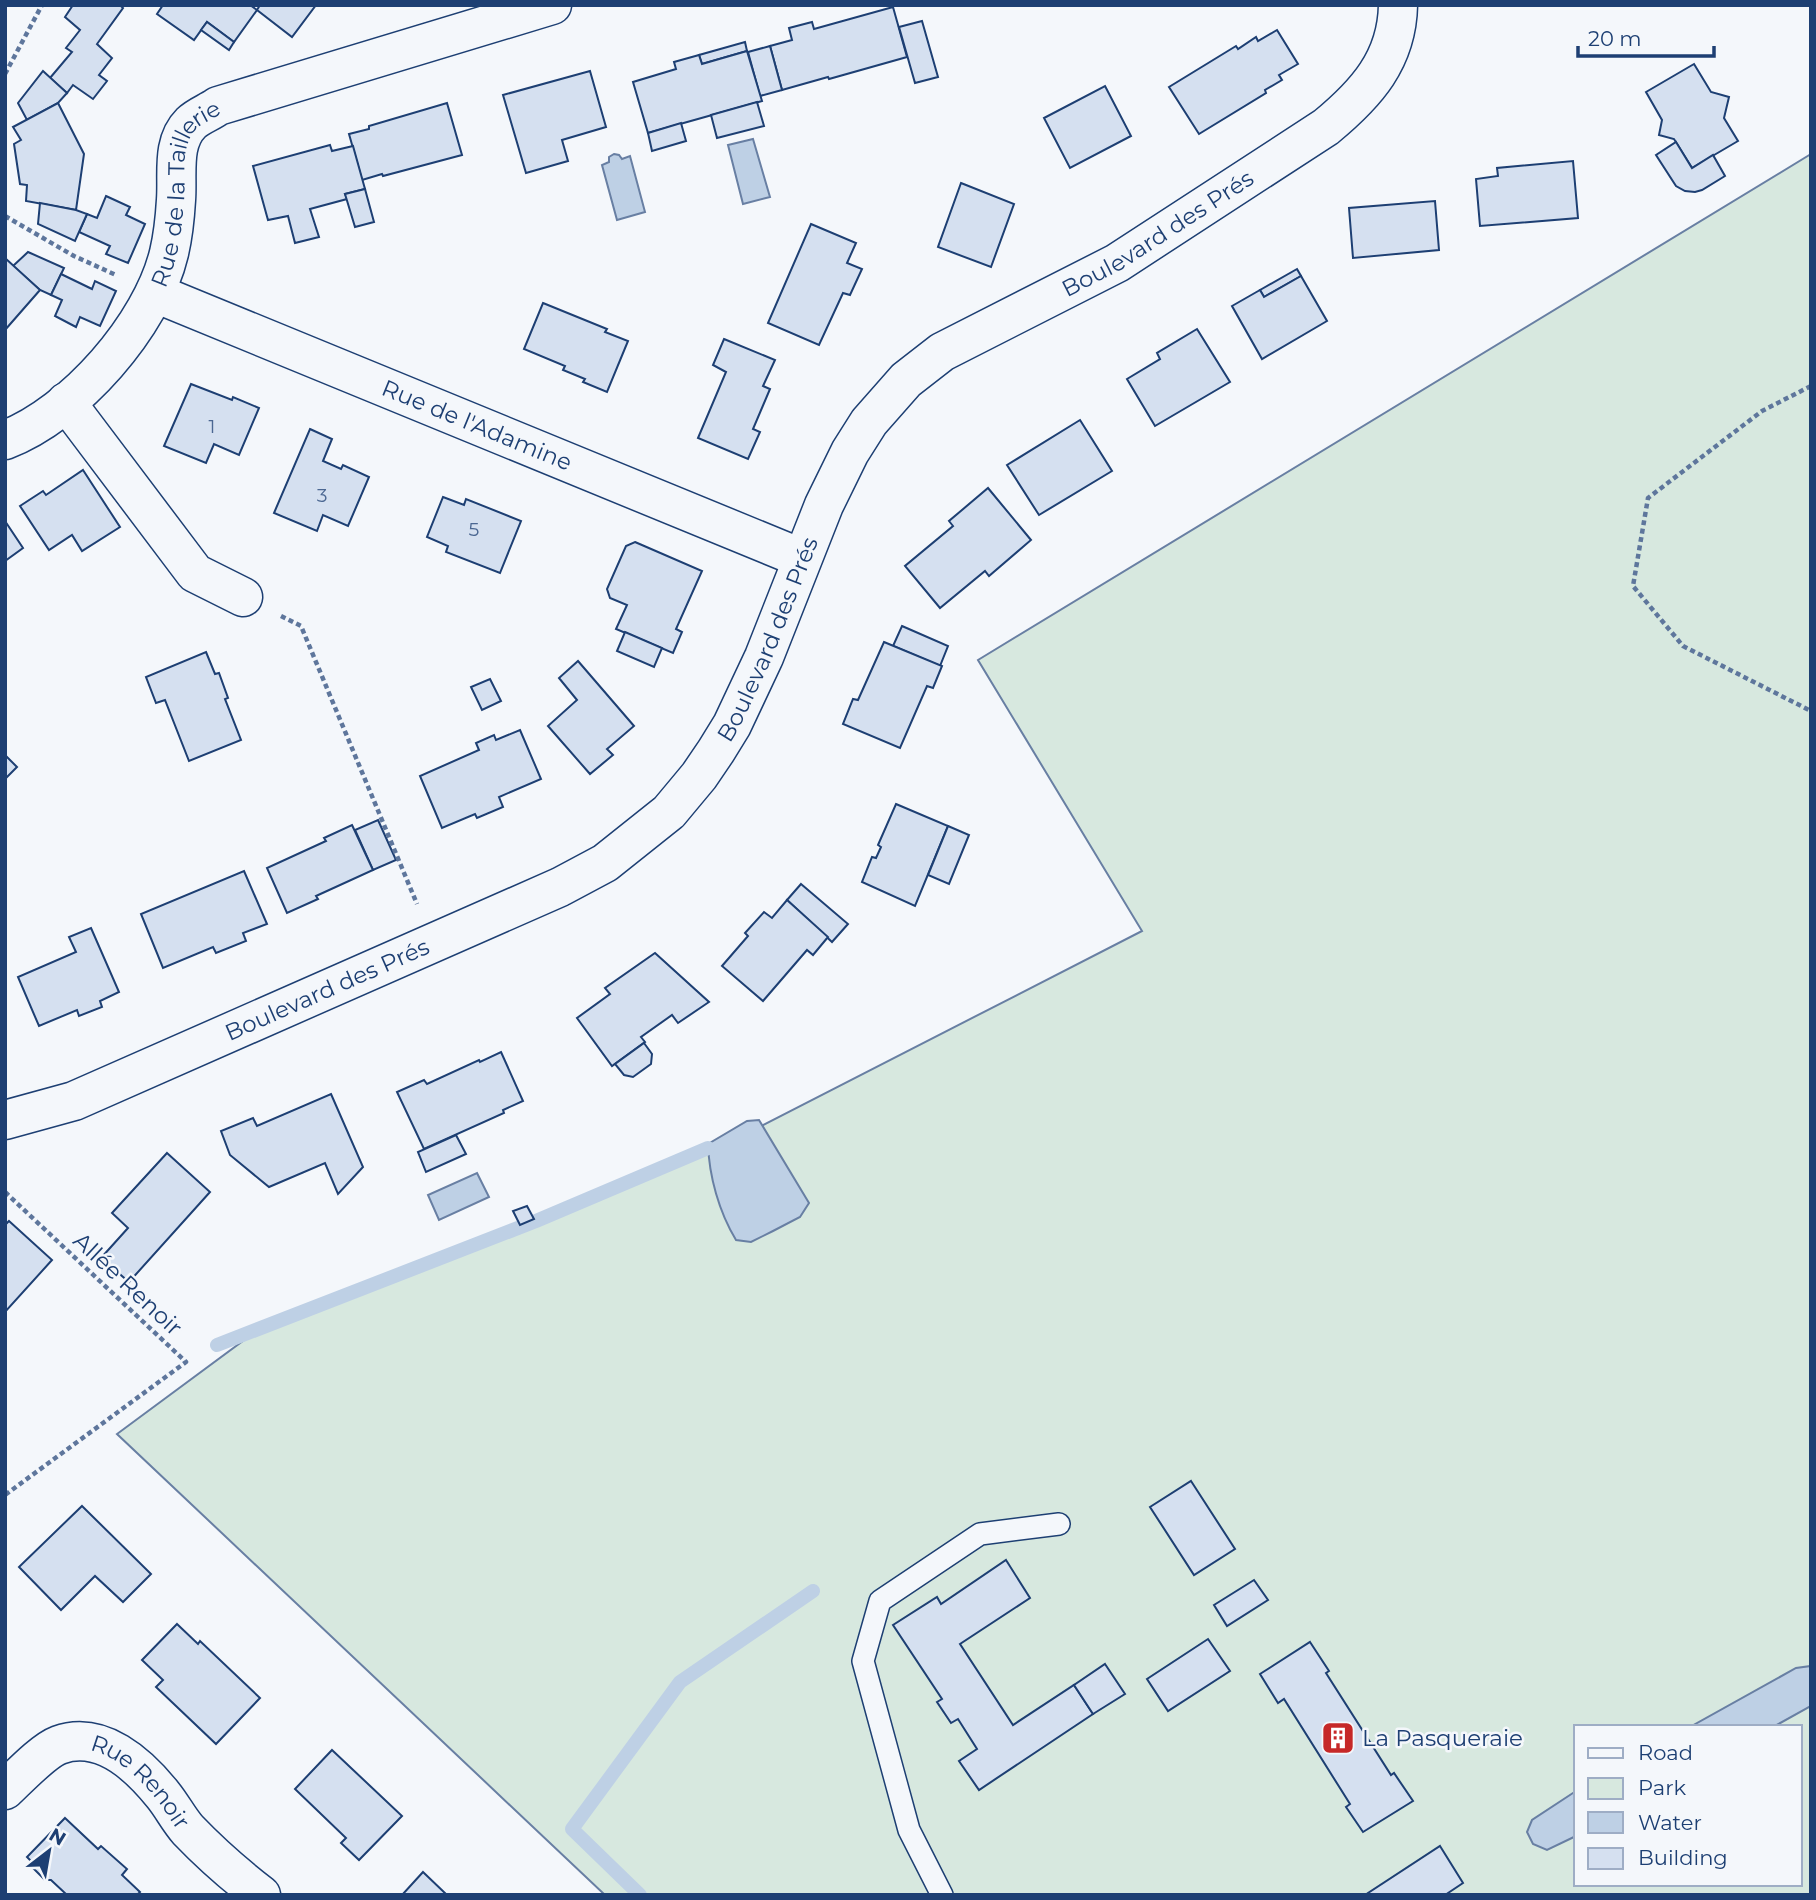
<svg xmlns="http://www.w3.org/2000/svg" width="1816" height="1900" font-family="Montserrat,sans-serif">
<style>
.green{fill:#d7e8df;stroke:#687fa3;stroke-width:2;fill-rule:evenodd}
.water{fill:#bed0e5;stroke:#687fa3;stroke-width:2}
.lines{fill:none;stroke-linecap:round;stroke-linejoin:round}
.stream{stroke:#bed0e5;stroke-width:14}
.building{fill:#d5e0f0;stroke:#1d3f73;stroke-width:2}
.service-casing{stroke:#1d3f73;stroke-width:24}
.minor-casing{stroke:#1d3f73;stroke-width:41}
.path{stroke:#5e769c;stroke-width:4.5;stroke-dasharray:5 3.5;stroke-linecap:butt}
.service{stroke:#f4f7fb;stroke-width:21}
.minor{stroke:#f4f7fb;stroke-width:38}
.labels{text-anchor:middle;stroke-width:5;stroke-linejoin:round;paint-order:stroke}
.number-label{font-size:19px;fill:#4b6792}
.street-label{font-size:23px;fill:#1d3f73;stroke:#f4f7fb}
.poi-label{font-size:23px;fill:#1d3f73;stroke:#f4f7fb;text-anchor:start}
</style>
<rect width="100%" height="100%" fill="#f4f7fb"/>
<path class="green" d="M1811 154V1895H605L117 1434 267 1323 730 1142 1142 931 978 660ZM1576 1727H1800V1884H1576Z"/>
<g class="water">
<path d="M753 139 770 197 743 204 728 145Z"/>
<path d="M614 154 619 155 622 159 630 156 645 212 617 220 602 165 609 162V157Z"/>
<path d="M759 1120 809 1203 800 1217 773 1231 751 1242 736 1240C719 1212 709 1176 708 1144L747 1121Z"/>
<path d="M477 1173 489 1197 439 1220 428 1195Z"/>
<path d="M1811 1666V1706L1773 1727H1690L1796 1668Z"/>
<path d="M1576 1791V1836L1547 1850 1533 1844 1527 1832 1532 1820Z"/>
</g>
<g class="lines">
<g class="stream">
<path d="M217 1345 536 1221 708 1148"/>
<path d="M640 1895 572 1829 680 1682 813 1591"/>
</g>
</g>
<g class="building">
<path d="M73 5H120L123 8 97 44 112 58 99 75 107 81 93 99 73 85 67 93 50 78 72 52 66 48 80 30 65 17Z"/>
<path d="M163 5H250L257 10 234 42 207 22 194 40 157 14Z"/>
<path d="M260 5H316L292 37 257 10Z"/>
<path d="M893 7 907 57 829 79 828 77 782 90 770 46 792 40 789 28 812 22 814 29Z"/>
<path d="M922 21 938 77 915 83 899 27Z"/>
<path d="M207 22 234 42 229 50 201 30Z"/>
<path d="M1277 30 1298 64 1279 75 1282 80 1265 90 1266 93 1199 134 1169 87 1236 46 1238 49 1256 37 1258 41Z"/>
<path d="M745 42 747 51 702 64 699 55Z"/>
<path d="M770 46 782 90 760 96 748 52Z"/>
<path d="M747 51 762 101 648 133 633 82 676 69 674 62 699 55 702 64Z"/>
<path d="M1694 64 1711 92 1729 97 1724 118 1738 141 1692 168 1674 139 1659 135 1662 120 1646 92Z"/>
<path d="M43 71 67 93 58 103 27 120 18 103Z"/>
<path d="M590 71 606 127 562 140 568 161 526 173 503 95Z"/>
<path d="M1105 86 1131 136 1070 168 1044 118Z"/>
<path d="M757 102 764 126 717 138 711 115Z"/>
<path d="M58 103 84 154 76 210 26 201 27 185 20 184 14 144 21 140 13 127Z"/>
<path d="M447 103 462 155 383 176 382 174 362 180 349 134 369 129V126Z"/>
<path d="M681 123 686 141 652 151 648 133Z"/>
<path d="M1676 142 1692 168 1713 155 1725 176 1702 190 1695 192 1685 191 1676 186 1656 155Z"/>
<path d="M330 145 332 151 353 146 365 189 345 194 347 199 310 209 319 237 295 243 288 216 268 220 253 166Z"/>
<path d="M1573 161 1578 218 1480 226 1476 179 1498 176 1497 168Z"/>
<path d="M961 183 1014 204 991 267 938 247Z"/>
<path d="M365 189 374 222 355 227 345 194Z"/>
<path d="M106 196 130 207 126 215 145 224 128 263 106 254 110 246 79 232 87 214 97 218Z"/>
<path d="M1435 201 1439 250 1353 258 1349 208Z"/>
<path d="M40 203 76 210 87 214 75 241 38 224Z"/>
<path d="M811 224 856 243 847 263 862 269 850 295 843 293 819 345 768 323Z"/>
<path d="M28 252 64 268 51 295 40 290 13 266Z"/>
<path d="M5 258 40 290 5 330Z"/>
<path d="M1297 269 1301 276 1264 297 1260 290Z"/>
<path d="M61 274 92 289 95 281 116 291 100 326 80 317 76 327 55 316 62 300 51 295Z"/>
<path d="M1301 276 1327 321 1262 359 1232 306 1260 290 1264 297Z"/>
<path d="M543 303 607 329 605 332 628 341 607 392 583 382 585 379 563 370 565 366 524 349Z"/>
<path d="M1197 329 1230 382 1155 426 1127 379 1160 359 1157 353Z"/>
<path d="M724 339 775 360 763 386 770 389 753 429 760 432 748 459 698 438 726 372 713 365Z"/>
<path d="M191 384 232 400 233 397 259 408 239 455 214 444 206 463 164 446Z"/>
<path d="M1080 420 1112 471 1039 515 1007 465Z"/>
<path d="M310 429 332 439 323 461 341 469 343 465 369 477 348 526 323 515 317 531 274 513Z"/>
<path d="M83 470 120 527 82 551 72 535 49 550 20 506 43 491 46 495Z"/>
<path d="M988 488 1031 540 989 576 985 571 940 608 905 566 953 526 949 521Z"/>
<path d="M443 497 464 505 466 499 521 521 500 573 446 552 448 546 427 537Z"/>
<path d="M5 521 23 548 5 561Z"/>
<path d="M635 542 702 571 676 629 682 632 673 653 616 629 627 605 610 598 607 589 626 546Z"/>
<path d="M902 626 948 646 940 666 893 646Z"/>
<path d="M625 632 662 648 654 667 617 651Z"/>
<path d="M884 642 942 666 933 688 927 686 900 748 843 724 853 699 858 700Z"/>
<path d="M206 652 215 674 219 673 228 698 225 699 241 740 189 761 165 700 156 703 146 677Z"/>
<path d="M578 661 634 726 607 749 613 755 590 774 548 726 577 700 559 678Z"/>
<path d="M490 679 501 701 482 710 471 687Z"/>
<path d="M520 730 541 779 499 797 503 807 477 818 475 814 442 828 420 776 479 750 476 743 494 735 496 740Z"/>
<path d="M5 755 17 767 5 779Z"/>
<path d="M896 804 948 826 915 906 862 882 872 857 876 858 881 847 878 845Z"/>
<path d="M378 820 396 860 373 870 355 830Z"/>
<path d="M352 825 373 870 316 896 318 899 287 913 267 868 326 841 324 838Z"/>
<path d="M948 826 969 835 949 884 928 875Z"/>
<path d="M244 871 267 924 243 933 246 941 216 953 213 947 163 968 141 914Z"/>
<path d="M801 884 848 924 832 942 787 900Z"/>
<path d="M787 900 828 937 813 955 807 950 763 1001 722 966 748 936 745 933 764 912 772 918Z"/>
<path d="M91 928 119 992 100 1001 102 1007 79 1016 77 1010 39 1026 18 977 76 952 69 937Z"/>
<path d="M655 953 709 1002 678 1023 672 1015 641 1037 645 1042 612 1066 577 1018 610 994 605 988Z"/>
<path d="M644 1043 652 1054 651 1064 633 1077 624 1075 615 1064Z"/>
<path d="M501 1052 523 1101 503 1110 504 1113 424 1149 397 1092 424 1080 427 1084 479 1060 480 1062Z"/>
<path d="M331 1094 363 1167 338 1194 325 1163 269 1187 230 1155 221 1131 253 1118 257 1126Z"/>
<path d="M456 1135 466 1154 426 1172 418 1152Z"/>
<path d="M167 1153 210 1192 129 1282 101 1258 128 1228 112 1213Z"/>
<path d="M527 1206 534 1219 520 1225 513 1211Z"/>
<path d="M9 1221 52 1260 5 1312V1225Z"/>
<path d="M1191 1481 1235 1549 1194 1575 1150 1507Z"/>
<path d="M82 1506 151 1574 123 1602 95 1576 61 1610 19 1567Z"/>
<path d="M1006 1560 1030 1598 960 1644 1013 1725 1074 1685 1093 1714 979 1790 959 1761 977 1749 958 1719 951 1723 937 1702 942 1699 893 1625 937 1597 941 1604Z"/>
<path d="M1254 1580 1268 1600 1227 1626 1214 1605Z"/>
<path d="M177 1624 198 1644 200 1641 260 1698 216 1744 156 1687 163 1680 142 1660Z"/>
<path d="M1208 1639 1230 1671 1168 1711 1147 1679Z"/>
<path d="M1310 1642 1329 1671 1326 1673 1391 1775 1394 1773 1413 1801 1363 1832 1346 1807 1350 1804 1284 1699 1278 1703 1260 1674Z"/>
<path d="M1105 1664 1125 1694 1093 1714 1074 1685Z"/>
<path d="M332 1750 402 1816 359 1860 341 1843 346 1838 295 1789Z"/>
<path d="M65 1818 98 1849 101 1846 127 1869 122 1875 140 1892 137 1895H67L51 1880H45L31 1866 30 1860 27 1857Z"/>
<path d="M1440 1846 1463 1883 1445 1895H1365Z"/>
<path d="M423 1872 447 1895H402Z"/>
</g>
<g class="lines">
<defs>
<path id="service" d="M942 1895 909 1830 863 1661 880 1601 980 1534 1059 1524"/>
<g id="minor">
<path id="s1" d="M155 293 801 558"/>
<path d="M66 402 195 573 243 597"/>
<path id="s2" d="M5 440C74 414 152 325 169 253 173 236 175 217 176 200 178 174 171 143 191 123 198 116 210 112 218 106L552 5"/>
<path id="s3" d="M5 1120 74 1101 560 887 605 863 669 812 699 776 716 751 732 725 764 657 824 505 850 452 869 422 906 380 942 352 1117 263 1326 127C1366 94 1397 60 1398 5"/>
<path id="s4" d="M5 1790C18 1778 43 1751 59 1745 101 1730 139 1765 163 1795 172 1806 179 1820 188 1830 211 1854 235 1875 261 1895"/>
</g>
</defs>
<use href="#service" class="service-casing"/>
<use href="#minor" class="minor-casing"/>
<g class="path">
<path d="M5 74 42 5"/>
<path d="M5 216 74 256 116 275"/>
<path d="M1811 386 1762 411 1648 498 1633 586 1683 646 1811 711"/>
<path d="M281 616 301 626 417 904"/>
<path d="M5 1192 186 1362 5 1495"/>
</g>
<use href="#service" class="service"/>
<use href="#minor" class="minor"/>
</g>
<defs>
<symbol id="building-square" viewBox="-11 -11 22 22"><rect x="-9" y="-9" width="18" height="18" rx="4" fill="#c62828" stroke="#f4f7fb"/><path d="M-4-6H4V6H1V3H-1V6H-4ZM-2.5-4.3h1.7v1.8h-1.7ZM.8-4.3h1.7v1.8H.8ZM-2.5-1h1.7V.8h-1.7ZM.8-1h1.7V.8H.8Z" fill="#fff"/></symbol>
</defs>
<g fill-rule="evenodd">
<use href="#building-square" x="1319" y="1719" width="38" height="38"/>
</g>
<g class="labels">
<g class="number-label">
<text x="212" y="433">1</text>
<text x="322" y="502">3</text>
<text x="474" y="536">5</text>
</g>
<g class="street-label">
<text dy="8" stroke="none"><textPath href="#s2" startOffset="322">Rue de la Taillerie</textPath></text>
<text dy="8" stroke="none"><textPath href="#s3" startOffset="1524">Boulevard des Prés</textPath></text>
<text dy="8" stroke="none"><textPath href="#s1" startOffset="348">Rue de l'Adamine</textPath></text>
<text dy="8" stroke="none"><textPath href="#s3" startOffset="936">Boulevard des Prés</textPath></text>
<text dy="8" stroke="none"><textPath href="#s3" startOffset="348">Boulevard des Prés</textPath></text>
<text transform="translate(128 1284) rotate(43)" y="8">Allée Renoir</text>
<text dy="8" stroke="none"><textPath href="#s4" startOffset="168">Rue Renoir</textPath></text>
</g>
<g class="poi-label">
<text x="1362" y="1746">La Pasqueraie</text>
</g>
</g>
<rect width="1816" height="1900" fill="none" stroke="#1d3f73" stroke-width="14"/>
<rect x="1574" y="1725" width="228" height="161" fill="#f4f7fb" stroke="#9eadc5" stroke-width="2"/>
<rect x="1588" y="1748" width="35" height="10" fill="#f4f7fb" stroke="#9eadc5" stroke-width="2"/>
<text x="1638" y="1760" font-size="21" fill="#1d3f73">Road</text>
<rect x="1588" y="1778" width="35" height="21" fill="#d7e8df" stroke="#9eadc5" stroke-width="2"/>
<text x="1638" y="1795" font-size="21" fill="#1d3f73">Park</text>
<rect x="1588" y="1812" width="35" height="21" fill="#bed0e5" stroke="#9eadc5" stroke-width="2"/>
<text x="1638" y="1830" font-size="21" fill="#1d3f73">Water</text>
<rect x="1588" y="1848" width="35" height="21" fill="#d5e0f0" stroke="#9eadc5" stroke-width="2"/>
<text x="1638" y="1865" font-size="21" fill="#1d3f73">Building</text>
<g transform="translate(49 1851) rotate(31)" stroke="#f4f7fb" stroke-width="5" paint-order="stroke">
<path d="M0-5L12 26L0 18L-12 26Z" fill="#1d3f73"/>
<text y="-10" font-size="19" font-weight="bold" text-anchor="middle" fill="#1d3f73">N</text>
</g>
<path d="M1578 46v10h136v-10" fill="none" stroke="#1d3f73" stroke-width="3.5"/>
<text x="1588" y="46" font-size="21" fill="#1d3f73" stroke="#f4f7fb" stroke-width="5" paint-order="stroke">20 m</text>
</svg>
